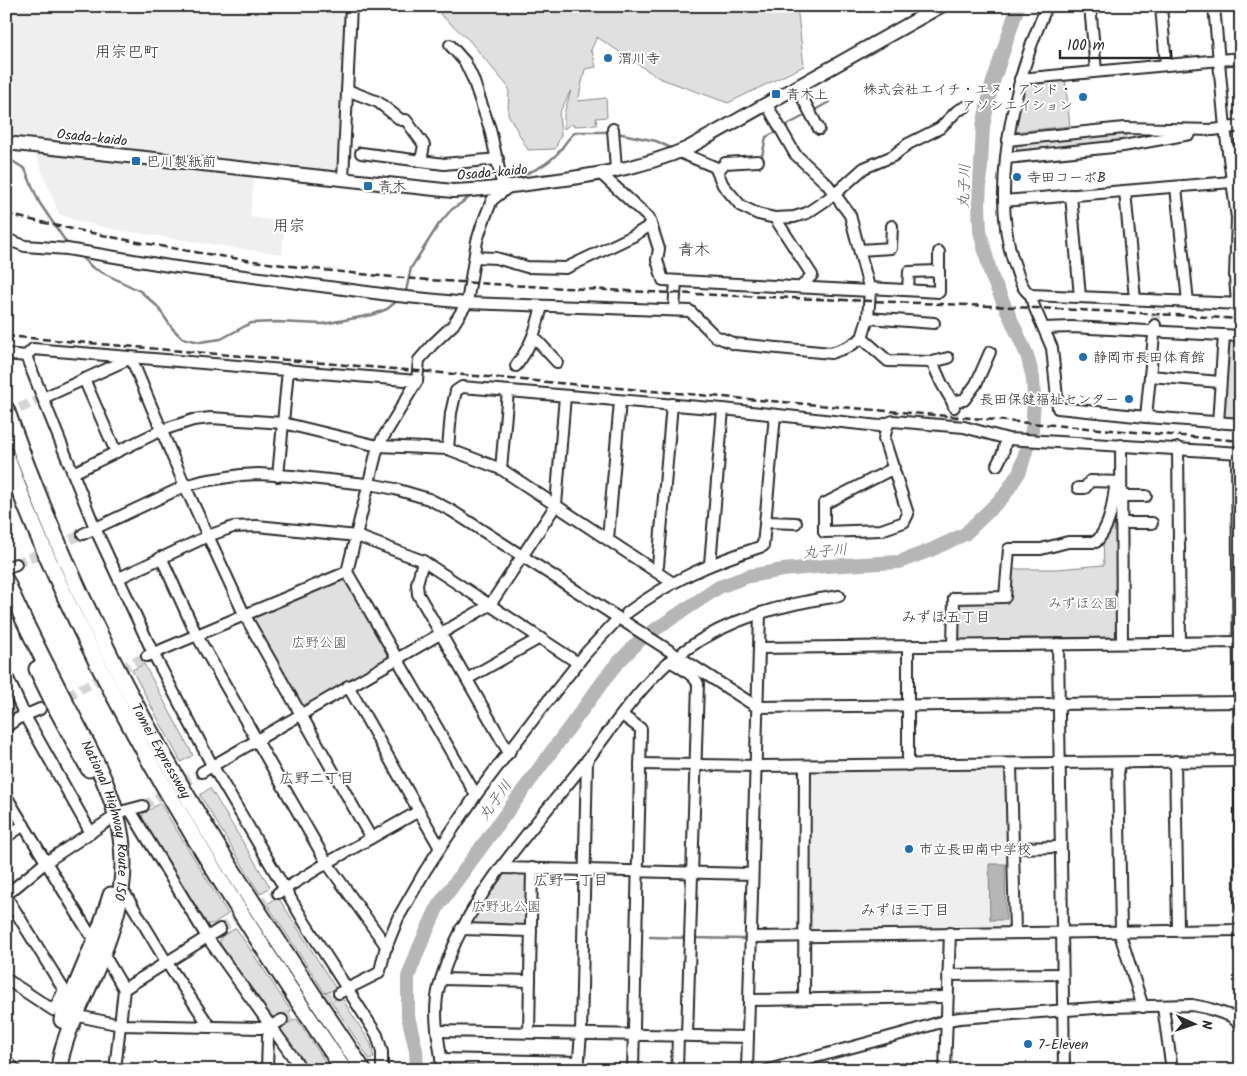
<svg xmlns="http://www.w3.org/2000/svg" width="1247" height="1076" font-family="Kalam,'Klee One',sans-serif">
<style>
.built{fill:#efefef}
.green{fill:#e0e0e0;stroke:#868686}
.water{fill:#b6b6b6;stroke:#7e7e7e}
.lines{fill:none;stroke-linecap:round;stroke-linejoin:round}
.stream{stroke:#7e7e7e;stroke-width:2.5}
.river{stroke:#b6b6b6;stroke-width:14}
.minor-tunnel{stroke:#d5d5d5;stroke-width:10;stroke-dasharray:10 5;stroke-linecap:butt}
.minor-casing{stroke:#2b2b2b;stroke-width:14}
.major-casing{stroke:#2b2b2b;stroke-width:16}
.highway-casing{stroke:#2b2b2b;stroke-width:19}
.minor{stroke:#fff;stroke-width:10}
.major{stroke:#fff;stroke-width:12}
.highway{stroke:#fff;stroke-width:15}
.rail{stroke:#2b2b2b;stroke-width:2.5;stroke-dasharray:8 4;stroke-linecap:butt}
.poi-dot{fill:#1f6fb2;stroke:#fff;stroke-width:2}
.labels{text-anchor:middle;stroke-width:4;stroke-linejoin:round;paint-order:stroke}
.poi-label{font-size:14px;fill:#2b2b2b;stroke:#fff;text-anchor:start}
.street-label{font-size:14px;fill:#2b2b2b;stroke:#fff}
.park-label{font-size:14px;fill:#585858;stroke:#fff}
.water-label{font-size:15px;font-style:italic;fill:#5c5c5c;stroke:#fff}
.neighbourhood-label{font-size:15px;fill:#2b2b2b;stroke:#fff}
.quarter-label{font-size:16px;fill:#2b2b2b;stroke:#fff}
</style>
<rect width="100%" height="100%" fill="#fff"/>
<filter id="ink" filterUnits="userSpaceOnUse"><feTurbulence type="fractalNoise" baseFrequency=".02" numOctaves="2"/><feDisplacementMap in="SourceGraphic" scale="10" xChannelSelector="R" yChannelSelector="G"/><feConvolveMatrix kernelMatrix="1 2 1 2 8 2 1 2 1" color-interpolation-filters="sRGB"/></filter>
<g filter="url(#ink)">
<g class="built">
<path d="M6 6H346L339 176 6 139Z"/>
<path d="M34 151 254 176 250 217 285 222 282 254 242 249 118 230 78 221 59 214Z"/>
<path d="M1009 766 1012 928 806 930 807 771 811 767Z"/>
</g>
<g class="green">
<path d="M437 6H797L804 66 728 103 659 78 597 37 590 52 592 51 596 67 585 69 578 101 606 98 607 117 596 118 597 125 574 126 571 124 564 129V114L571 90 559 114 561 135 555 149 528 150 508 114 509 88 469 40 441 15Z"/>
<path d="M1065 77 1070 126 1013 132 1024 81Z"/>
<path d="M1124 133 1126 135 1124 142 1021 153 1016 148 1020 142Z"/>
<path d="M1228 340H1241V421L1223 420Z"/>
<path d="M1117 504V641L957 643V601L1008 599 1012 569H1057L1104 565 1103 540Z"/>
<path d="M343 579 347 580 390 654 389 659 302 707 251 617Z"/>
<path d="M144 664 193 755 181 762 132 670Z"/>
<path d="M6 683 19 713 6 721Z"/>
<path d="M210 788 270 887 260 894 200 795Z"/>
<path d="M160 803 228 914 213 924H207L142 819 143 814Z"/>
<path d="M504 871 528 874 527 925 524 927 471 926 469 924Z"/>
<path d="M278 897 336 989 325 993 267 904Z"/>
<path d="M236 928 291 1011 276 1017 268 1015 220 943 221 937Z"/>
<path d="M341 997 371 1044 374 1058 370 1060 331 1001Z"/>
<path d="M297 1019 331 1070H305L281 1033 282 1026Z"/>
</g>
<path class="water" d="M989 864H1005L1006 920H990Z"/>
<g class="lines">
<g class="stream">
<path d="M813 111 829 102"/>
<path d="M783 127 808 114"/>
<path d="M617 133 656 141 673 149"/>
<path d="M6 157 25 169 39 202 68 245"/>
<path d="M761 161 766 137 776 132"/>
<path d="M726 168 752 166"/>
<path d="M513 179C530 172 545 167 558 153 564 146 568 137 576 132H609"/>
<path d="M78 254 93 268 140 291 157 306 172 328 182 338 200 342 221 339 251 323 276 322 323 324 372 315 387 309 397 301"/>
<path d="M406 291 411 268 439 224 451 210 473 195"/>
<path d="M650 937 687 938"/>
<path d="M693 938 744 939"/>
</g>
<path class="river" d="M417 1070 416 1050 408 1016V977L419 948 438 906 613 668 641 639 719 587 749 576 783 570 825 566 899 562 931 550 965 534 1004 496 1020 471 1032 430 1034 400 1033 378 1027 355 991 275 980 231 979 203 983 126 992 85 1018 6"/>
<g class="minor-tunnel">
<path d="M1155 325 1157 309"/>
<path d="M6 414 43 398"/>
<path d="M953 420 954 407"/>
<path d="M16 564 83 534"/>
<path d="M40 709 147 656"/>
<path d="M143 806 202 772"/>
<path d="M220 929 278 893"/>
<path d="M282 1020 339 993"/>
</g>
<defs>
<g id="minor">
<path d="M1047 6C1041 20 1035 34 1030 49 1009 110 992 204 1015 266 1019 277 1021 289 1031 295L1241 304"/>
<path d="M1090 6 1096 71"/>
<path d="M1161 6 1166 65"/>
<path d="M1214 6 1225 128 1237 218 1235 277 1237 304"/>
<path d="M450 45 465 62 473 79 490 129 503 187"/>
<path d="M1020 79 1241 58"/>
<path d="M797 88 819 129"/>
<path d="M347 90 378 102 401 120H406L424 145 421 161"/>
<path d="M613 129 616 169"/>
<path d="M1008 140 1124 128 1213 130 1241 126"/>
<path d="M1228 151 1241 150"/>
<path d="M679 152 715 167 723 185 741 206 758 214 775 218 794 217 807 213 835 194 864 168 893 156 908 144 940 128 957 111 965 107"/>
<path d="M361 153 444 164 498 159"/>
<path d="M1006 158 1123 146 1190 134"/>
<path d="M718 171 725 163 758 161"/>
<path d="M600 173 649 218 659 249 657 260 663 280 870 291"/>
<path d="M343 179 351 6"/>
<path d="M510 186 492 200 482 225 477 241 467 303 453 325 432 345 419 360 417 381 378 446 448 449 451 413 456 391 462 387 723 409 879 426 893 421 964 427 1008 439 1241 453"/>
<path d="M1176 187 1188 302"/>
<path d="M1125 191 1135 299"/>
<path d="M1071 195 1080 297"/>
<path d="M1004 201 1231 182"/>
<path d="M775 218 812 275 801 287"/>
<path d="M6 239 25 246 67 249 169 266 397 296 467 303 690 311 715 336 735 344 831 353 848 347 862 338 868 318 870 291 850 215 827 184 795 154 767 105"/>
<path d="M860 250 891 248 892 226"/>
<path d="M475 257 496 258 527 267 566 268 633 236 651 225"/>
<path d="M869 288 939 292V252"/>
<path d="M908 290 909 272 938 271"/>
<path d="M1031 295 1033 304 1052 348 1058 408 1146 417 1241 424"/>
<path d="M674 310 676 281"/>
<path d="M868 318 934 323"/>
<path d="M1044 328 1072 327 1241 336"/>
<path d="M534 337 557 362"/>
<path d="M862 338 888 361 932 362 948 358"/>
<path d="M6 354 26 356 33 349 417 381"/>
<path d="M26 356 95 528 153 653 212 765 305 923 377 1035 382 1052V1070"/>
<path d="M932 362 942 384 952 401"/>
<path d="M516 366C531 346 536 330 542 306"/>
<path d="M1150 376 1220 382"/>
<path d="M84 379 116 452"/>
<path d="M43 398 131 358 185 486 244 614 371 838"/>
<path d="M954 407 952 401 964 400 976 384 990 352"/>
<path d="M1146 417 1155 325"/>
<path d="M888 423 884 439 908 514 904 522 881 530 824 532V504L894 468"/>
<path d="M1218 423 1224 335"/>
<path d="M1121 445 1122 643"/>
<path d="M1178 448 1180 643"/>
<path d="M448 449 501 469 673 583"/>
<path d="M1237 452 1241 907"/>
<path d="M997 465 1003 453 1006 439"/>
<path d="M501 469 508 391"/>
<path d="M73 473 162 430 193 420 211 418 283 423 378 446 347 572 476 795"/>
<path d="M278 476 288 370"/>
<path d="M1078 488H1085L1090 481 1121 482"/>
<path d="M1121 496H1146"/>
<path d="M766 522 796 523"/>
<path d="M1121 523H1152"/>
<path d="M83 534 185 486 203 481 241 475 258 474 292 476 375 485 395 489 429 499 452 511 757 707 1241 702"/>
<path d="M608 539 620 401"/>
<path d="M161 557 196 634 327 863 387 947"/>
<path d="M423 561 417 584 418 594 509 753"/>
<path d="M710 564 723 409"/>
<path d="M6 568 16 564"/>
<path d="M655 571 658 566 672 404"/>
<path d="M119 578 208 536 233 527 257 526 357 536 423 561 578 663"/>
<path d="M627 613C671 580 710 563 763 546L775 415"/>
<path d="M1058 644 1064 1070"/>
<path d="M953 646 954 598 1005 597 1009 549H1041L1068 542H1096C1112 524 1112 504 1116 482"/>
<path d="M759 648 1241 642"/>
<path d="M684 651C729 618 783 604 839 596"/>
<path d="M147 656 347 572"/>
<path d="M670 661C679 667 694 674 698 684L687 1035"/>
<path d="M6 674 25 716 91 833"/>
<path d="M467 679 540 638"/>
<path d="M348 686 440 848"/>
<path d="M622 715 641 729 633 1070"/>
<path d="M6 727 17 719 40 709"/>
<path d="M1175 761 1178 930"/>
<path d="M1118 763 1121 931"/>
<path d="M640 764 759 766 1241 761"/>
<path d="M1011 764 1015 933"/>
<path d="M908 765V647"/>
<path d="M202 772 490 605 556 505 565 396"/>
<path d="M6 796 89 933"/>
<path d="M130 810 207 937 300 1067"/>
<path d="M6 837 24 825"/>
<path d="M1013 848 1060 847"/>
<path d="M502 868 752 874"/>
<path d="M121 893 126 895 167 963 210 1027"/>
<path d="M278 893 327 863 419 811"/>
<path d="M6 895 46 862 117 815 124 811 143 806"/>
<path d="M6 896 64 990 55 1008 53 1010 6 979"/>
<path d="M461 929 531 931"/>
<path d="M1119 931 1143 1007"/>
<path d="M751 937 1241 930"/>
<path d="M107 960 124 989"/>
<path d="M948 975 1062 974"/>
<path d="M441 979 530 981"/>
<path d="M339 993 377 974 380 971 385 950 398 918 425 871 440 848 476 795 539 712 586 653 614 623"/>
<path d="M804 999 805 766"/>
<path d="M750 1000 947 997"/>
<path d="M1163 1007 1172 1070"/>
<path d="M83 1017 121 1025 260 1028 271 1026 268 1037 267 1070"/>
<path d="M271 1026 282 1020"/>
<path d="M438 1031 748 1037"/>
<path d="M529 1032 532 868"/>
<path d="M441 1059 579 1062"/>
<path d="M115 1070 124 989 220 929"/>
<path d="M443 1070C439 1043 432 1013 439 987 462 900 534 828 588 759 614 725 639 688 671 660"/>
<path d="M578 1070 581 1033 587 760"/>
<path d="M677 1070 678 1035"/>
<path d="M747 1070 760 613"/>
<path d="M768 1070 908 1032 947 1020 960 1018 1108 1007 1192 1005 1207 1008 1231 1016 1241 1026"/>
<path d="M945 1070 950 933"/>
</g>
<g id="major">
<path d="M6 143 453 191C480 190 507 187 534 183 585 177 640 169 688 148L941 6"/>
<path d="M6 1064 15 1070"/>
</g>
<g id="highway">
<path id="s1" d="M6 409C46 523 96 635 155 740 218 854 291 961 363 1070"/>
<path d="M6 455C88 677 212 875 344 1070"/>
<path id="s2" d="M6 581C24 623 45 663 66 704 101 772 138 830 117 910 110 937 99 964 88 988 76 1015 62 1040 59 1070"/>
<path d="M37 669 54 704 89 769"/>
<path d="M62 1020 101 926 111 895"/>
</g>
</defs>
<use href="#minor" class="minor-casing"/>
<use href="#major" class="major-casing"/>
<use href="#highway" class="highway-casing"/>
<use href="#minor" class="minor"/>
<use href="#major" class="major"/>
<use href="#highway" class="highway"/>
<g class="rail">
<path d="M6 214C149 248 297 271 443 281 535 287 626 291 717 295 892 302 1067 308 1241 319"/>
<path d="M6 336 1241 441"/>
</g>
</g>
</g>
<g class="poi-dot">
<circle cx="608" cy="58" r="5"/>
<rect x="771" y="89" width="10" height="10" rx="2.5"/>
<circle cx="1083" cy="97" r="5"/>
<rect x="131" y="156" width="10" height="10" rx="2.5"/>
<circle cx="1017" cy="177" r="5"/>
<rect x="363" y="181" width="10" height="10" rx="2.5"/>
<circle cx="1083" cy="357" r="5"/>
<circle cx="1129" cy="399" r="5"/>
<circle cx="909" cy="849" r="5"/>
<circle cx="1028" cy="1044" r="5"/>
</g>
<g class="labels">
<g class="poi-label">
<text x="618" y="63">渭川寺</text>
<text x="1073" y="94" text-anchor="end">株式会社エイチ・エヌ・アンド・<tspan x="1073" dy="16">アソシエイション</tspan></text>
<text x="786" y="99">青木上</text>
<text x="146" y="166">巴川製紙前</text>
<text x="1027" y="182">寺田コーポB</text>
<text x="378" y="191">青木</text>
<text x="1093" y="362">静岡市長田体育館</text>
<text x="1119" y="404" text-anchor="end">長田保健福祉センター</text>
<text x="919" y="854">市立長田南中学校</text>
<text x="1038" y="1049">7-Eleven</text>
</g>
<g class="street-label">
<text transform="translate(92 137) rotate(6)" y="5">Osada-kaido</text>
<text transform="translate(492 172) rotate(-5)" y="5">Osada-kaido</text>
<text dy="5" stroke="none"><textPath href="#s1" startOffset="376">Tomei Expressway</textPath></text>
<text dy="5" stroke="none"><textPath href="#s2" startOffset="262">National Highway Route 150</textPath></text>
</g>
<g class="park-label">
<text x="1083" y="608">みずほ公園</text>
<text x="319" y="647">広野公園</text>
<text x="506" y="911">広野北公園</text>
</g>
<g class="water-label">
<text transform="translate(964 186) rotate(-88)" y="5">丸子川</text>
<text transform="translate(825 551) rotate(-5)" y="5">丸子川</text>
<text transform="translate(495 800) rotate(-54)" y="5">丸子川</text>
</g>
<g class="neighbourhood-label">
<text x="946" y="622">みずほ五丁目</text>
<text x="317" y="783">広野二丁目</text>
<text x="571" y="885">広野一丁目</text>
<text x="905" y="915">みずほ三丁目</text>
</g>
<g class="quarter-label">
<text x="127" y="57">用宗巴町</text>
<text x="289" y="231">用宗</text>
<text x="694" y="255">青木</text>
</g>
</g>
<rect width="1247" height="1076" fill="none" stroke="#fff" stroke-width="25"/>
<rect x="12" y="12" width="1222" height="1051" fill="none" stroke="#2b2b2b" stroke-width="2" filter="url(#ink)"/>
<g transform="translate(1194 1024) rotate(93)" stroke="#ffffff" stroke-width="4" paint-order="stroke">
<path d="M0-4L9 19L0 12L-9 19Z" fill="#2b2b2b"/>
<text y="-8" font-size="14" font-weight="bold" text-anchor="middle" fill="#2b2b2b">N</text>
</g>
<path d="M1060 50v8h111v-8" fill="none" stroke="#2b2b2b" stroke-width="2.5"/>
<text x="1067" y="50" font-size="15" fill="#2b2b2b" stroke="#ffffff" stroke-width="4" paint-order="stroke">100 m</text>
</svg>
